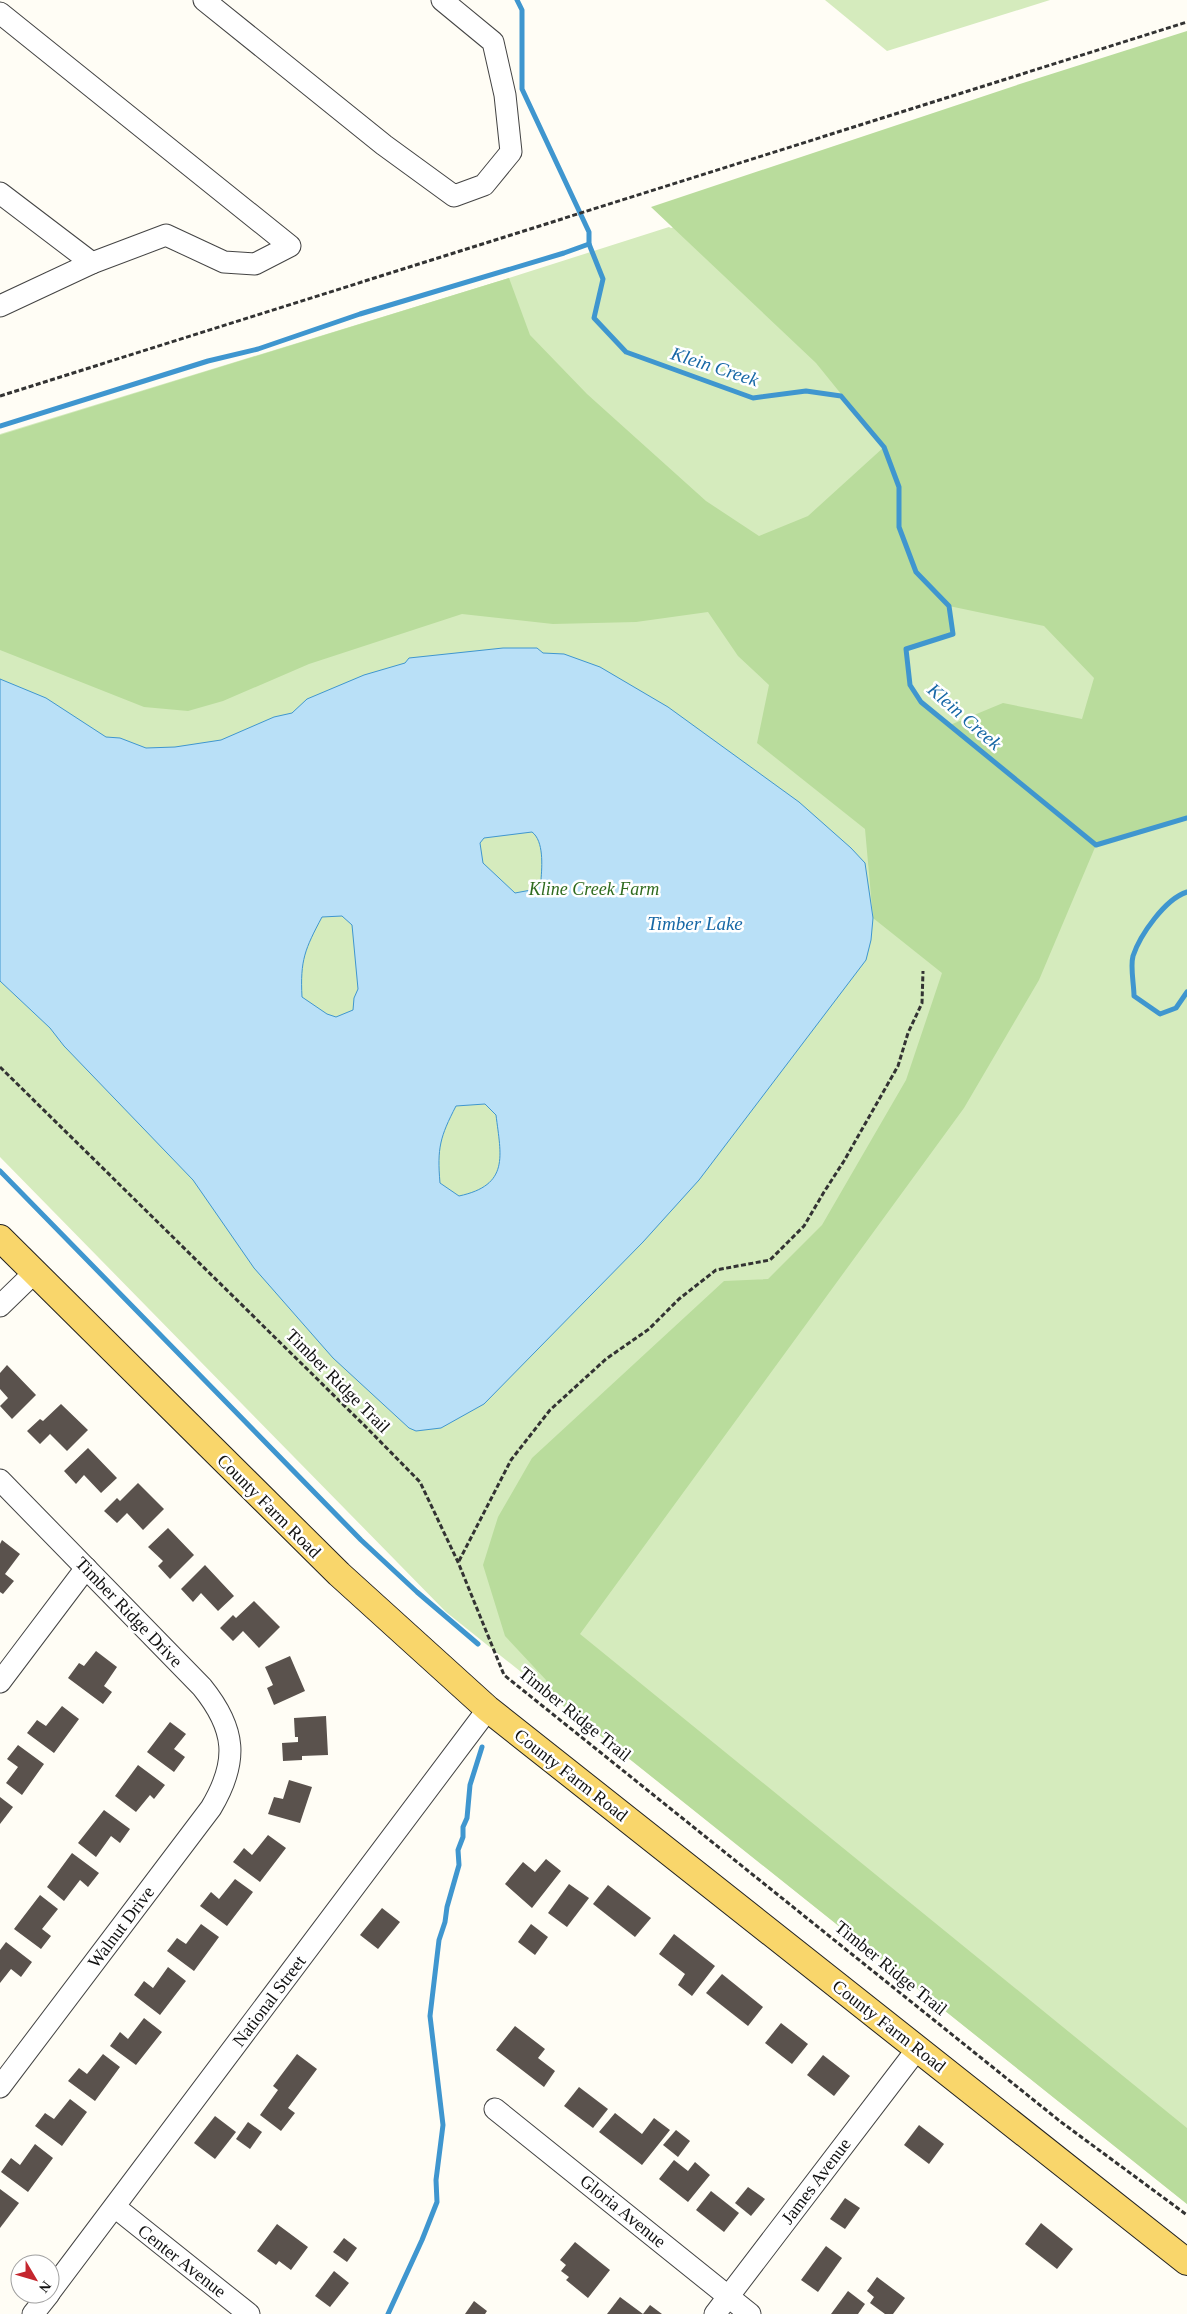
<svg xmlns="http://www.w3.org/2000/svg" width="1187" height="2314" font-family="'Times New Roman',serif">
<style>
.green{fill:#d5ebbd}
.forest{fill:#b9dc9c;fill-rule:evenodd}
.water{fill:#b9e0f7;stroke:#3f96cf;fill-rule:evenodd}
.lines{fill:none;stroke-linecap:round;stroke-linejoin:round}
.stream{stroke:#3f96cf;stroke-width:5}
.building{fill:#5a524d}
.minor-casing{stroke:#444;stroke-width:23}
.major-casing{stroke:#222;stroke-width:28}
.path{stroke:#333;stroke-width:3;stroke-dasharray:5 2.5;stroke-linecap:butt}
.minor{stroke:#fff;stroke-width:21}
.major{stroke:#f9d66b;stroke-width:26}
.labels{text-anchor:middle;stroke-width:5;stroke-linejoin:round;paint-order:stroke}
.park-label{font-size:18px;font-style:italic;fill:#2f6b1f;stroke:#fff}
.street-label{font-size:18px;fill:#111;stroke:#fff}
.water-label{font-size:19px;font-style:italic;fill:#1768a6;stroke:#fff}
</style>
<rect width="100%" height="100%" fill="#fffdf5"/>
<g class="green">
<path d="M825 0H1050L887 51Z"/>
<path d="M1187 71V2204L446 1612 0 1157V434L509 278 669 227 671 228Z"/>
</g>
<path class="forest" d="M1187 31V818L1096 845 1039 980 964 1108 580 1634 1187 2128V2204L548 1694 546 1680 505 1636 483 1565 498 1517 532 1458 724 1281 768 1279 822 1225 906 1080 942 973 873 918 865 829 757 743 769 685 738 656 708 612 636 622 553 624 462 614 309 664 223 701 188 711 144 707 0 650V435L509 278 530 335 587 394 706 501 759 536 808 516 884 447 816 363 651 207 1023 83ZM949 606 1044 626 1094 678 1082 719 1003 703 950 725 921 702 910 685 906 649 953 634Z"/>
<path class="water" d="M503 648H537L543 653 564 654 600 667 668 707 799 802 851 848 865 863 873 918 871 940 866 960 699 1180 643 1242 484 1404 441 1428 416 1431 409 1428 333 1358 254 1268 193 1180 64 1046 50 1028 0 981V679L46 698 106 737 120 738 146 748 175 747 221 740 274 717 292 713 307 699 364 675 405 663 409 658ZM532 832C544 841 542 866 541 880L531 890 515 893 483 863 480 843 484 838ZM342 916 352 925 358 989 354 998 353 1010 336 1017 327 1014 302 997C300 960 305 949 322 917ZM485 1104 496 1115C501 1156 510 1185 459 1196L440 1183C437 1148 440 1137 456 1106Z"/>
<g class="lines">
<g class="stream">
<path d="M517 0 522 10V89L589 232V244L603 279 594 318 626 352 753 398 806 391 841 396 884 447 899 487V527L916 572 949 606 953 634 906 649 910 685 921 702 1096 845 1187 818"/>
<path d="M0 426 208 361 258 349 360 314 564 253 589 244"/>
<path d="M1187 892C1165 899 1140 935 1133 956 1130 967 1134 984 1134 996L1160 1014 1176 1008 1187 992"/>
<path d="M0 1171 361 1540 417 1592 478 1644"/>
<path d="M388 2314 422 2240 437 2202 436 2180 443 2125 430 2016 439 1940 445 1922 447 1907 459 1865 458 1850 463 1837V1827L467 1818 470 1785 482 1747"/>
</g>
</g>
<g class="building">
<path d="M7 1365 36 1395 12 1419 0 1406 8 1398 0 1389V1373Z"/>
<path d="M61 1404 88 1430 67 1451 50 1434 40 1444 27 1431 40 1419 43 1421Z"/>
<path d="M88 1448 117 1478 101 1493 84 1475 76 1484 64 1471Z"/>
<path d="M138 1483 164 1509 143 1530 127 1513 117 1523 104 1511 117 1498 120 1501Z"/>
<path d="M168 1528 194 1555 170 1579 158 1566 163 1561 148 1547Z"/>
<path d="M2 1540 20 1554 5 1574 14 1581 3 1594 0 1592V1544Z"/>
<path d="M205 1565 234 1596 218 1611 201 1593 193 1602 181 1589Z"/>
<path d="M254 1601 280 1627 259 1648 243 1631 233 1641 220 1628 233 1615 236 1618Z"/>
<path d="M96 1651 117 1667 104 1686 112 1692 103 1704 68 1678 79 1663 84 1666Z"/>
<path d="M290 1656 305 1691 274 1705 267 1688 273 1685 265 1667Z"/>
<path d="M62 1706 79 1719 54 1753 27 1733 37 1720 46 1726Z"/>
<path d="M326 1716 328 1755 302 1756V1760L283 1761 282 1743 298 1742V1737H295L294 1718Z"/>
<path d="M170 1722 186 1734 174 1749 185 1757 174 1772 147 1752Z"/>
<path d="M18 1745 44 1764 22 1795 6 1783 18 1767 7 1759Z"/>
<path d="M138 1765 165 1785 154 1799 150 1795 136 1812 115 1796Z"/>
<path d="M289 1780 312 1787 300 1823 268 1814 274 1797 283 1799Z"/>
<path d="M0 1797 13 1807 0 1824Z"/>
<path d="M104 1810 130 1829 120 1843 111 1836 96 1857 78 1843Z"/>
<path d="M268 1835 286 1848 260 1882 233 1862 244 1848 252 1855Z"/>
<path d="M72 1853 99 1873 88 1887 80 1880 64 1901 47 1887Z"/>
<path d="M546 1859 561 1871 532 1908 505 1884 523 1862 535 1872Z"/>
<path d="M235 1879 253 1892 227 1926 200 1906 211 1892 219 1899Z"/>
<path d="M569 1884 589 1898 567 1927 548 1913Z"/>
<path d="M608 1885 651 1918 635 1937 593 1904Z"/>
<path d="M40 1895 58 1909 42 1929 51 1936 41 1949 14 1929Z"/>
<path d="M382 1908 400 1922 378 1949 360 1935Z"/>
<path d="M201 1924 219 1937 194 1971 167 1951 177 1938 186 1944Z"/>
<path d="M531 1924 548 1937 535 1955 518 1942Z"/>
<path d="M674 1934 715 1966 692 1996 678 1985 685 1974 659 1954Z"/>
<path d="M6 1942 32 1962 21 1977 11 1969 0 1983V1950Z"/>
<path d="M168 1967 186 1981 160 2015 134 1995 144 1981 153 1988Z"/>
<path d="M722 1974 763 2007 748 2026 706 1993Z"/>
<path d="M144 2018 162 2032 136 2065 110 2046 120 2032 128 2039Z"/>
<path d="M781 2023 808 2044 792 2064 765 2043Z"/>
<path d="M515 2026 545 2049 538 2058 555 2071 544 2087 496 2050Z"/>
<path d="M103 2054 120 2067 95 2101 68 2081 79 2068 87 2074Z"/>
<path d="M297 2054 317 2069 288 2108 295 2113 281 2131 260 2115 278 2090 273 2086Z"/>
<path d="M823 2055 850 2076 834 2096 807 2075Z"/>
<path d="M579 2087 608 2109 593 2128 564 2106Z"/>
<path d="M70 2099 87 2112 62 2146 35 2126 45 2113 54 2119Z"/>
<path d="M615 2113 642 2134 654 2118 670 2130 642 2165 599 2132Z"/>
<path d="M215 2116 236 2132 215 2159 194 2143Z"/>
<path d="M248 2122 262 2132 250 2149 236 2139Z"/>
<path d="M919 2125 944 2144 929 2164 904 2145Z"/>
<path d="M676 2130 690 2141 678 2157 663 2145Z"/>
<path d="M35 2144 53 2158 28 2192 1 2172 11 2158 20 2165Z"/>
<path d="M674 2160 688 2171 695 2162 710 2175 688 2202 659 2179Z"/>
<path d="M748 2187 765 2199 751 2216 735 2203Z"/>
<path d="M0 2189 19 2203 0 2228Z"/>
<path d="M711 2191 739 2213 724 2232 696 2210Z"/>
<path d="M845 2198 860 2208 845 2229 830 2219Z"/>
<path d="M1041 2223 1073 2249 1057 2269 1025 2244Z"/>
<path d="M277 2224 308 2247 291 2270 279 2261 276 2265 257 2251Z"/>
<path d="M344 2238 357 2248 347 2262 333 2252Z"/>
<path d="M575 2242 610 2270 588 2298 566 2280 569 2277 561 2271 566 2265 560 2260Z"/>
<path d="M826 2246 842 2258 818 2292 801 2280Z"/>
<path d="M334 2271 349 2283 330 2307 315 2296Z"/>
<path d="M877 2277 905 2298 893 2314H885L870 2303 874 2297 867 2291Z"/>
<path d="M848 2291 865 2304 858 2314H831Z"/>
<path d="M620 2297 643 2314H607Z"/>
<path d="M474 2301 487 2311 485 2314H465Z"/>
<path d="M650 2305 662 2314H643Z"/>
</g>
<g class="lines">
<defs>
<g id="minor">
<path d="M204 0 384 145 454 196 484 185 511 152 505 95 493 42 442 0"/>
<path d="M0 13 290 246 255 264 224 262 166 235 92 263"/>
<path d="M0 193 92 263 0 306"/>
<path d="M0 1306 34 1273"/>
<path d="M0 1480 202 1687C236 1729 239 1761 211 1808L0 2087"/>
<path d="M0 1682 86 1568"/>
<path d="M495 2109 750 2314"/>
<path d="M115 2207 249 2314"/>
<path d="M50 2292 488 1709"/>
<path d="M33 2314 49 2294"/>
<path d="M715 2314 918 2048"/>
</g>
<path id="major" d="M0 1238 339 1574 488 1709 1187 2262"/>
</defs>
<use href="#minor" class="minor-casing"/>
<use href="#major" class="major-casing"/>
<g class="path">
<path d="M0 396 1187 22"/>
<path d="M0 1067 366 1427 420 1482 458 1562 504 1675 1061 2122 1187 2215"/>
<path d="M459 1561 511 1460 550 1410 606 1359 649 1329 679 1299 716 1270 770 1260 804 1226 824 1192 844 1161 898 1066 908 1033 922 1003 923 971"/>
</g>
<use href="#minor" class="minor"/>
<use href="#major" class="major"/>
</g>
<g class="labels">
<g class="park-label">
<text x="594" y="895">Kline Creek Farm</text>
</g>
<g class="street-label">
<text transform="translate(338 1381) rotate(45)" y="6">Timber Ridge Trail</text>
<text transform="translate(269 1506) rotate(45)" y="6">County Farm Road</text>
<text transform="translate(129 1612) rotate(46)" y="6">Timber Ridge Drive</text>
<text transform="translate(575 1714) rotate(39)" y="6">Timber Ridge Trail</text>
<text transform="translate(571 1775) rotate(38)" y="6">County Farm Road</text>
<text transform="translate(121 1927) rotate(-53)" y="6">Walnut Drive</text>
<text transform="translate(891 1968) rotate(39)" y="6">Timber Ridge Trail</text>
<text transform="translate(269 2001) rotate(-53)" y="6">National Street</text>
<text transform="translate(889 2026) rotate(38)" y="6">County Farm Road</text>
<text transform="translate(816 2181) rotate(-53)" y="6">James Avenue</text>
<text transform="translate(623 2211) rotate(39)" y="6">Gloria Avenue</text>
<text transform="translate(182 2261) rotate(38)" y="6">Center Avenue</text>
</g>
<g class="water-label">
<text transform="translate(715 366) rotate(18)" y="7">Klein Creek</text>
<text transform="translate(965 716) rotate(41)" y="7">Klein Creek</text>
<text x="695" y="930">Timber Lake</text>
</g>
</g>
<g transform="translate(35 2279) rotate(128)"><circle r="24" fill="#ffffff" stroke="#a0a0a0"/>
<path d="M0-4L9 19L0 12L-9 19Z" fill="#c4262e"/>
<text y="-8" font-size="14" font-weight="bold" text-anchor="middle" fill="#111111">N</text>
</g>
</svg>
